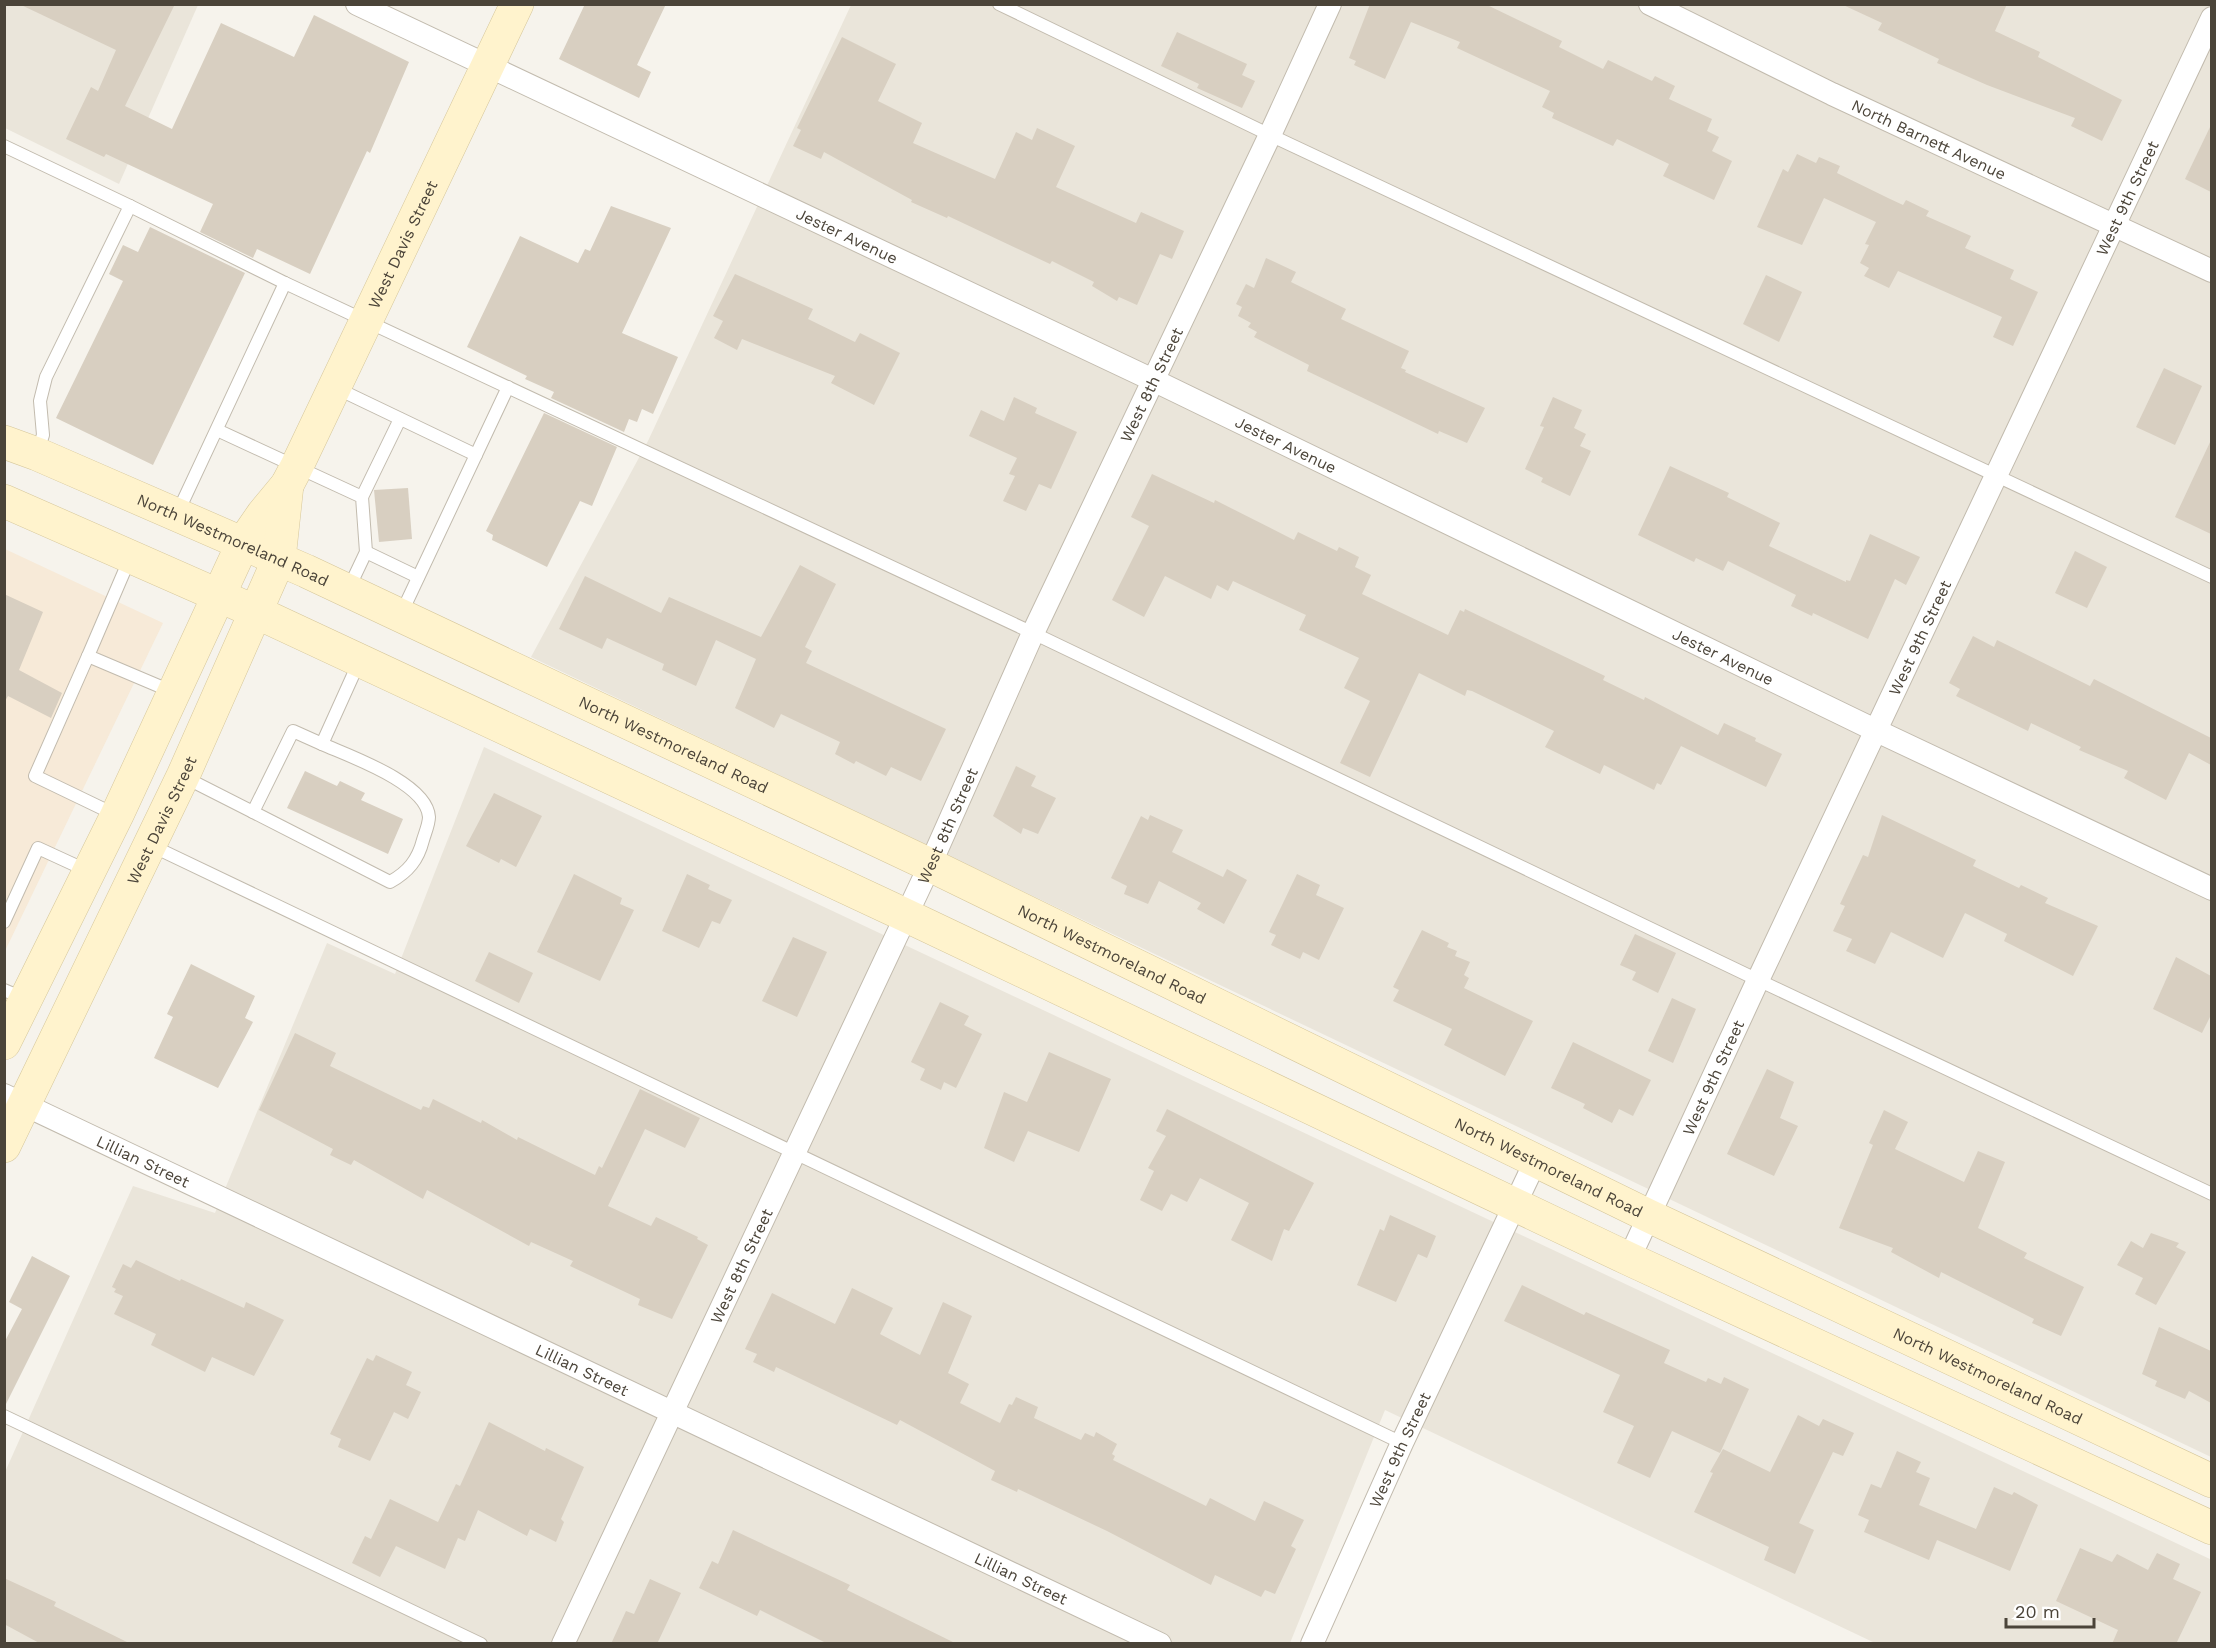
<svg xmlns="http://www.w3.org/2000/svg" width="2216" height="1648" font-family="'Work Sans',sans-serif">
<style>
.residential{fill:#eae5da}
.commercial{fill:#f7ead8}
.building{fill:#d8cfc1}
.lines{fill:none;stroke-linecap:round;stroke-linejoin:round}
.lane-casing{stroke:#c2bbae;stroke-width:14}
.street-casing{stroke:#c2bbae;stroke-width:24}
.secondary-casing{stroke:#d6c79b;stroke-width:34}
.lane{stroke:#fff;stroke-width:12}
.street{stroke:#fff;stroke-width:22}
.secondary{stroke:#fff3cd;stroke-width:33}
.labels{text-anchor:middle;stroke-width:4.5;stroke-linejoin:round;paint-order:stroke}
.street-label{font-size:16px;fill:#4b4439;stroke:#fff}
</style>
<rect width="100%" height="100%" fill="#f6f3ec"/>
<g class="residential">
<path d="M4 5H198L119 184 5 128Z"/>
<path d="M851 5H2211V1457L531 657 648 441Z"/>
<path d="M484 747 2212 1560 2211 1643H1875L1385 1410 1290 1643 5 1644V1472L133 1186 215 1213 327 943 395 974Z"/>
</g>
<path class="commercial" d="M5 549 163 623 5 951Z"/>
<g class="building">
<path d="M19 4H175L125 106 172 129 221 23 294 57 314 15 409 62 370 153 367 151 310 274 257 249 253 258 200 232 213 204 106 154 104 157 66 139 91 87 98 91 116 50Z"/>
<path d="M585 4H666L637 65 651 72 639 98 559 59Z"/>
<path d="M1370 4H1485L1562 41 1559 47 1603 69 1608 60 1652 81 1655 76 1675 86 1669 99 1712 119 1707 131 1719 137 1712 151 1732 161 1714 200 1663 176 1669 164 1617 139 1613 146 1552 118 1554 113 1542 107 1550 91 1457 48 1460 42 1411 22 1385 79 1354 65 1356 61 1349 58Z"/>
<path d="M1841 4H2007L1995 31 2040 52 2038 57 2122 100 2102 141 2071 126 2075 118 1987 85 1937 63 1939 59 1878 30 1882 23Z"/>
<path d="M1177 32 1247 64 1242 75 1255 81 1242 108 1197 88 1199 84 1161 66Z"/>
<path d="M842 37 896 64 878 101 922 123 913 143 995 179 1016 132 1032 140 1037 128 1075 146 1056 187 1136 223 1141 212 1184 231 1172 259 1160 254 1137 305 1119 297 1117 301 1092 286 1094 282 1052 261 1050 264 948 216 947 218 911 202 912 200 824 152 821 159 793 146 801 130 797 128Z"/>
<path d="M2211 125V192L2185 179Z"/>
<path d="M1797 154 1816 163 1819 157 1840 166 1837 173 1888 198 1903 205 1906 200 1929 211 1926 216 1971 236 1965 248 2014 270 2010 279 2038 292 2013 346 1993 337 2002 317 1898 271 1889 288 1864 276 1869 268 1860 263 1869 245 1865 244 1876 222 1824 198 1802 245 1757 227 1783 169 1788 172Z"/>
<path d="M611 206 671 228 622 333 678 357 653 414 642 409 637 422 629 419 624 432 551 398 554 392 525 379 527 376 467 347 520 236 578 263 585 249 590 251Z"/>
<path d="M150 227 245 273 153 465 56 418 123 281 109 274 123 245 138 252Z"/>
<path d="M1266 258 1296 272 1291 282 1346 309 1341 319 1409 351 1401 368 1406 370 1405 372 1485 408 1467 443 1439 431 1438 434 1307 371 1309 365 1254 337 1257 332 1248 327 1251 323 1238 316 1242 307 1236 304 1246 284 1254 288Z"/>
<path d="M735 274 813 309 808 319 855 342 860 333 900 353 874 405 831 383 835 376 742 339 737 350 714 338 723 321 713 316Z"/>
<path d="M1766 275 1802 292 1779 342 1743 324Z"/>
<path d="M2164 368 2202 386 2175 445 2136 427Z"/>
<path d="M1014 397 1037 408 1035 413 1077 432 1051 489 1039 484 1026 511 1003 501 1015 476 1009 474 1017 458 969 436 981 410 1004 421Z"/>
<path d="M1553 397 1582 410 1574 428 1586 434 1580 446 1591 451 1570 496 1541 482 1543 478 1525 469 1544 427 1540 426Z"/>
<path d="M544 413 617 447 592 506 580 501 547 567 492 540 493 535 486 531Z"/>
<path d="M2211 440V534L2175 517Z"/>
<path d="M1670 466 1729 493 1727 497 1780 523 1769 546 1846 582V580L1850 581 1870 534 1920 557 1906 585 1895 579 1868 639 1813 613 1812 616 1791 606 1796 595 1728 561 1723 571 1696 558 1694 562 1638 535Z"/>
<path d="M1152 474 1214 503 1215 500 1294 540 1298 532 1337 551 1339 547 1359 557 1355 567 1371 575 1362 594 1448 635 1460 610 1464 612 1465 609 1605 676 1603 680 1644 700 1645 697 1718 735 1724 723 1756 738 1755 741 1782 754 1766 787 1681 746 1661 785 1657 783 1654 790 1604 765 1600 774 1545 747 1554 731 1472 691 1467 690 1465 696 1419 673 1370 777 1340 763 1370 701 1344 688 1359 658 1299 630 1306 615 1233 581 1228 591 1217 585 1211 599 1165 576 1144 617 1112 600 1149 526 1131 517Z"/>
<path d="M408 488 412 539 379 542 374 490Z"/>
<path d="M2075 551 2107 567 2087 608 2055 593Z"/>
<path d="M800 565 836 584 805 647 812 651 806 663 946 729 921 781 891 767 886 776 856 761 854 764 835 754 840 742 781 714 774 728 735 708 756 659 716 640 696 686 662 670 664 664 607 638 602 649 559 629 585 576 661 613 669 597 761 637Z"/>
<path d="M4 594 43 612 19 670 62 693 51 718 8 696 4 703Z"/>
<path d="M1973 636 1994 647 1997 640 2090 686 2094 679 2211 738V765L2189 753 2166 800 2124 778 2128 771 2079 750 2081 747 2031 723 2028 731 1956 696 1960 689 1949 683Z"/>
<path d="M1016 766 1036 776 1031 786 1056 798 1038 834 1023 828 1021 834 993 816Z"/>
<path d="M305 771 337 786 340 781 365 793 361 800 403 819 388 854 287 808Z"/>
<path d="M494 793 542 816 516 867 501 859 499 863 466 846Z"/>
<path d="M1150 815 1183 830 1172 852 1223 877 1227 869 1247 880 1224 924 1197 909 1201 903 1159 881 1148 904 1124 894 1127 886 1111 878 1141 816 1148 820Z"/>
<path d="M1882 815 1976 860 1973 866 2019 888 2021 885 2048 898 2045 903 2098 926 2073 976 2004 941 2007 934 1965 913 1943 958 1891 932 1875 964 1846 951 1852 939 1833 931 1845 906 1840 904 1863 855 1868 857Z"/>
<path d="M574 874 622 898 620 904 634 910 600 981 537 952Z"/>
<path d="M687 874 710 885 708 889 732 900 720 924 712 921 699 948 662 931Z"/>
<path d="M1297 874 1320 885 1316 895 1344 908 1319 960 1303 952 1300 959 1271 945 1276 935 1269 932Z"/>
<path d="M1422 930 1449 943 1447 947 1457 951 1455 956 1470 962 1464 975 1469 978 1464 988 1533 1021 1505 1076 1444 1045 1452 1029 1393 1001 1399 990 1393 987Z"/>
<path d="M1635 934 1676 953 1658 993 1632 980 1636 972 1620 965Z"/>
<path d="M793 937 827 952 797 1017 762 1001Z"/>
<path d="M489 952 533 973 519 1003 475 981Z"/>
<path d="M2176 957 2211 976V1015L2202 1033 2153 1009Z"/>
<path d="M191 964 255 996 245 1018 253 1022 218 1088 154 1058 173 1017 167 1014Z"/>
<path d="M1672 998 1696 1009 1673 1063 1648 1051Z"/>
<path d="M940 1002 969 1016 964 1025 982 1034 956 1088 944 1082 941 1090 920 1080 925 1069 911 1062Z"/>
<path d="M295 1033 336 1053 330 1066 421 1110 423 1106 429 1108 433 1099 481 1123 482 1120 517 1140 518 1137 595 1175 599 1166 602 1168 640 1089 700 1118 685 1148 645 1129 608 1206 651 1226 656 1217 698 1237 697 1239 708 1245 672 1319 638 1305 640 1299 570 1266 573 1261 531 1242 529 1246 427 1190 423 1199 354 1160 351 1165 330 1155 333 1149 259 1110Z"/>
<path d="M1573 1042 1651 1080 1633 1116 1619 1109 1612 1123 1583 1108 1585 1104 1551 1088Z"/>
<path d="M1049 1052 1111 1079 1079 1152 1028 1131 1014 1162 984 1148 1004 1092 1027 1102Z"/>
<path d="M1767 1069 1794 1082 1780 1118 1798 1126 1774 1176 1727 1154Z"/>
<path d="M1167 1109 1314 1183 1289 1231 1284 1229 1272 1261 1231 1240 1249 1203 1200 1178 1187 1202 1171 1194 1162 1211 1140 1200 1154 1171 1148 1168 1166 1136 1156 1131Z"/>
<path d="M1884 1110 1908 1122 1895 1149 1964 1182 1978 1151 2005 1162 1978 1228 2027 1253 2024 1258 2084 1287 2061 1336 2032 1323 2034 1319 1941 1272 1939 1278 1891 1252 1893 1248 1839 1228 1873 1145 1869 1143Z"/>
<path d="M1390 1215 1436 1236 1427 1258 1418 1254 1396 1302 1357 1285 1380 1229 1384 1231Z"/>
<path d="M2151 1233 2179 1243 2176 1247 2186 1252 2156 1305 2135 1294 2143 1278 2117 1265 2131 1241 2143 1248Z"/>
<path d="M32 1256 70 1276 4 1408V1343L22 1309 9 1302Z"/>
<path d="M136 1260 180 1281 181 1279 244 1308 246 1302 284 1320 254 1376 212 1357 205 1372 151 1345 156 1334 114 1314 123 1296 114 1292 116 1289 112 1287 123 1264 131 1268Z"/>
<path d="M1522 1285 1584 1315 1586 1312 1670 1350 1664 1363 1706 1382 1708 1378 1721 1384 1724 1377 1749 1389 1720 1453 1672 1431 1650 1478 1617 1463 1634 1426 1603 1412 1620 1375 1504 1321Z"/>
<path d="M852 1288 893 1308 880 1334 920 1355 943 1302 972 1316 948 1373 969 1384 960 1403 1000 1423 1009 1404 1012 1405 1016 1397 1038 1407 1034 1418 1081 1440 1085 1433 1094 1437 1096 1432 1117 1444 1112 1454 1115 1456 1113 1460 1206 1506 1210 1498 1255 1521 1264 1501 1304 1520 1291 1546 1296 1549 1275 1594 1265 1590 1261 1597 1215 1575 1211 1585 1107 1531 1018 1489 1017 1492 991 1480 995 1471 900 1420 897 1425 776 1367 774 1372 753 1362 757 1354 745 1349 772 1293 835 1324Z"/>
<path d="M2159 1327 2211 1351V1403L2189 1391 2185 1399 2155 1386 2157 1381 2142 1374Z"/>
<path d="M376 1355 412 1372 406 1385 421 1392 408 1419 394 1412 370 1461 338 1447 341 1439 330 1434 367 1358 373 1361Z"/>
<path d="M1798 1415 1819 1426 1823 1419 1854 1433 1843 1456 1833 1452 1799 1523 1814 1530 1795 1574 1764 1560 1769 1547 1694 1512 1713 1473 1710 1472 1723 1449 1770 1472Z"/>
<path d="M489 1422 545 1451 546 1448 584 1467 561 1519 564 1522 556 1542 530 1529 527 1536 478 1510 465 1541 458 1538 445 1569 396 1546 380 1577 352 1563 365 1536 371 1539 390 1499 438 1522 456 1484 460 1486Z"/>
<path d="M1897 1451 1921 1462 1916 1472 1930 1478 1919 1505 1976 1529 1994 1487 2012 1495 2014 1492 2038 1505 2010 1571 1937 1540 1929 1560 1864 1532 1869 1520 1858 1515 1871 1484 1881 1488Z"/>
<path d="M733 1530 850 1585 847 1590 957 1644H828L760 1610 757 1616 699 1588 712 1561 718 1564Z"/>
<path d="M2080 1548 2112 1562 2117 1554 2148 1570 2157 1553 2180 1564 2173 1579 2201 1592 2176 1644H2112L2118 1630 2056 1601Z"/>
<path d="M4 1578 56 1602 54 1606 131 1644H41L4 1624Z"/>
<path d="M650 1579 681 1593 657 1644H611L626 1611 634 1614Z"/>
</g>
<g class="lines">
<defs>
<g id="lane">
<path d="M999 4 1270 135 2212 577"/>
<path d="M4 146 130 206 285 283 1033 633 1758 980 2212 1194"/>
<path d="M336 388 476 455"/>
<path d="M217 430 362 497 366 552 348 590"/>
<path d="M37 453 43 435 40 401 46 377 130 206"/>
<path d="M362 497 400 419"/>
<path d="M177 514 285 283"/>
<path d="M366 552 418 577"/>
<path d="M130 558 88 656 173 692"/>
<path d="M401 614 508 387"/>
<path d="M88 656 35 776 116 815"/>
<path d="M184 777 253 812 293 731 322 744 359 662"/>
<path d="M253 812 390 882C408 872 418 860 423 840 425 833 429 824 429 817 427 783 349 756 322 744"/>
<path d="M150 845 1402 1443"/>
<path d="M4 922 38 848 88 871"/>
<path d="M4 990 25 999"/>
<path d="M4 1416 481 1644"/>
</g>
<g id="street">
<path id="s1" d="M357 4 1153 380 1877 731 2212 889"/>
<path id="s2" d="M1650 4 1832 94 2212 271"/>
<path id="s3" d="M4 1095 1160 1644"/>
<path id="s4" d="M1629 1259 1758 980 2212 18"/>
<path id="s5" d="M563 1644 930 865 1033 633 1270 135 1330 4"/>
<path id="s6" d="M1312 1644 1402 1443 1536 1160"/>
</g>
<g id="secondary">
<path id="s7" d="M4 442 37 454 306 571 930 865 1649 1216 2212 1481"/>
<path d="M4 501 256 612 905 915 1629 1259 2212 1528"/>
<path id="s8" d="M4 1043 117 815 243 543 263 514 287 485 296 468 517 4"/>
<path id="s9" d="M4 1146 183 776 279 559 287 485"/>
</g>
</defs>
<use href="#lane" class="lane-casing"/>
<use href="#street" class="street-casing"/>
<use href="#secondary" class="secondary-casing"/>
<use href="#lane" class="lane"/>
<use href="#street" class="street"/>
<use href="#secondary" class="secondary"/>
</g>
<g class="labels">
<g class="street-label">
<text dy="6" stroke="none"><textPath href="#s2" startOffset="310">North Barnett Avenue</textPath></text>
<text dy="6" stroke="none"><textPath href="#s4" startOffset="1172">West 9th Street</textPath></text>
<text dy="6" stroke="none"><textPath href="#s1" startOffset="542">Jester Avenue</textPath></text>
<text dy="6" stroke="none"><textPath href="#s8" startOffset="894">West Davis Street</textPath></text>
<text dy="6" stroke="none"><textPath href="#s5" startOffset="1390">West 8th Street</textPath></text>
<text dy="6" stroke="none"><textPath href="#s1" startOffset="1028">Jester Avenue</textPath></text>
<text dy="6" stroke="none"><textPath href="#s7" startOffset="249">North Westmoreland Road</textPath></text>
<text dy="6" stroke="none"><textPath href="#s4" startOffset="686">West 9th Street</textPath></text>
<text dy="6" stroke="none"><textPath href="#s1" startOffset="1514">Jester Avenue</textPath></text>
<text dy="6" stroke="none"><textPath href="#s7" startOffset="735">North Westmoreland Road</textPath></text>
<text dy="6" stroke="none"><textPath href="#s9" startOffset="362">West Davis Street</textPath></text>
<text dy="6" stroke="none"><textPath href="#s5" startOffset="904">West 8th Street</textPath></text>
<text dy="6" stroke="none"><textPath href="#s7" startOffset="1221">North Westmoreland Road</textPath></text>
<text dy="6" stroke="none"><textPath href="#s4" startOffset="200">West 9th Street</textPath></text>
<text dy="6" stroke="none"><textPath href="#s3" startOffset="154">Lillian Street</textPath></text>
<text dy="6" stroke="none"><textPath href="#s7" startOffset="1707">North Westmoreland Road</textPath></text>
<text dy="6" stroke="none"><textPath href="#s5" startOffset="418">West 8th Street</textPath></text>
<text dy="6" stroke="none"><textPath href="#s3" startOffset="640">Lillian Street</textPath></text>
<text dy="6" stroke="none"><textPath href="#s7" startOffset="2193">North Westmoreland Road</textPath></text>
<text dy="6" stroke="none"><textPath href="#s6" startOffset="213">West 9th Street</textPath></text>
<text dy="6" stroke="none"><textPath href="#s3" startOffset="1126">Lillian Street</textPath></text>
</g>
</g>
<rect width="2216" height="1648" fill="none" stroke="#4b4439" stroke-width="12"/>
<path d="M2006 1618v9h88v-9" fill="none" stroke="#4b4439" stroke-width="3"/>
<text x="2015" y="1618" font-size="18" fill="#4b4439" stroke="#ffffff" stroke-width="4.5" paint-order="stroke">20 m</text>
</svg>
